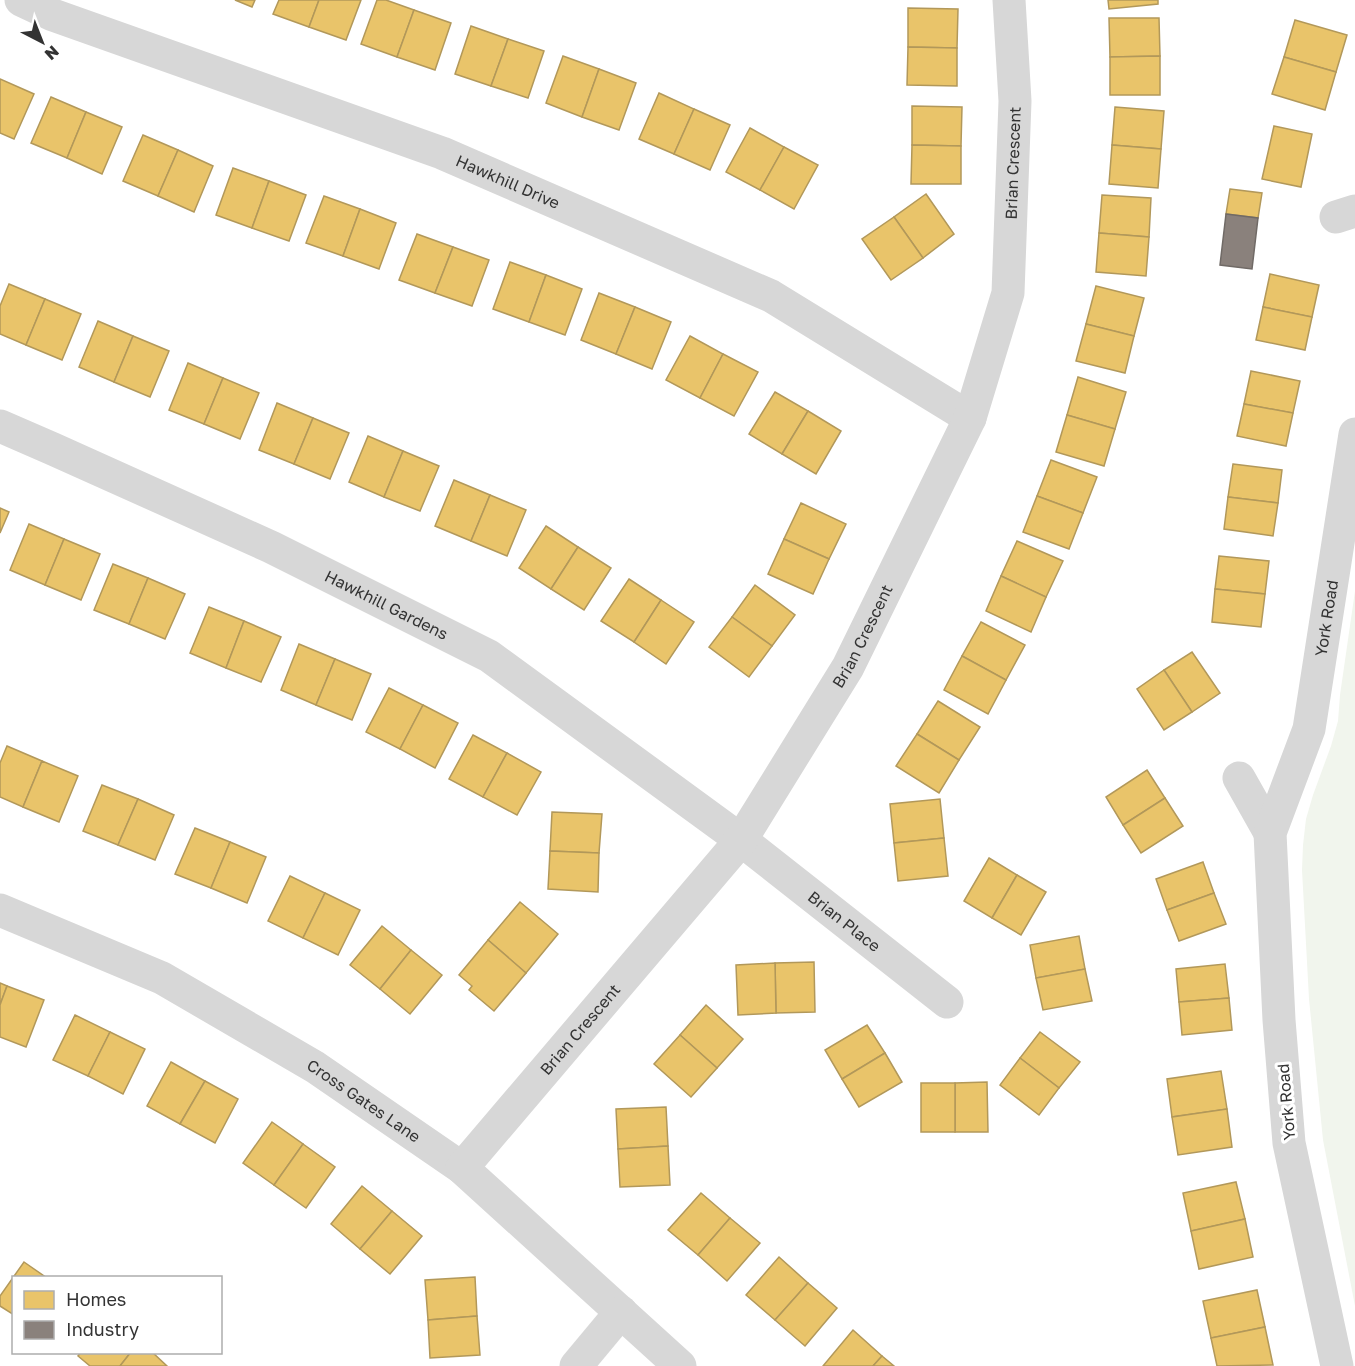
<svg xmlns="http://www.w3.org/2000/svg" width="1355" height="1366" font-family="'Golos Text',sans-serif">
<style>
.green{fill:#f1f5ed}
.homes{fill:#e9c46a;stroke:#b2985a;stroke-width:1.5}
.industry{fill:#8a817c;stroke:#706a66;stroke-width:1.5}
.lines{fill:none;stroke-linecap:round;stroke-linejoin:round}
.minor{stroke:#d7d7d7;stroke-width:33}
.labels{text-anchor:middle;stroke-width:6;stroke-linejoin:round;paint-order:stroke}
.street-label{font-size:16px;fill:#333;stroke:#fff}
</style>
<rect width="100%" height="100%" fill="#fff"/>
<path class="green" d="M1355 591V1306L1323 1140 1309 999 1302 870 1303 845 1306 819 1313 795 1331 746 1338 721 1340 695Z"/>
<g class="homes">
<path d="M235 0H255L252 7Z"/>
<path d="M279 0H319L309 27 273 14Z"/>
<path d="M319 0H361L346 40 309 27Z"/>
<path d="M377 0H386L414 10 397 57 361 44Z"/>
<path d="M1108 0H1158V4L1109 9Z"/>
<path d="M908 8 958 9 957 48 908 47Z"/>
<path d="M414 10 451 23 435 70 397 57Z"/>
<path d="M1109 18H1159L1160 56 1110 57Z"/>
<path d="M1295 20 1347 35 1336 72 1284 57Z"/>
<path d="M471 26 508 39 491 86 455 74Z"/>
<path d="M508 39 544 51 528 98 491 86Z"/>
<path d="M908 47 957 48V86L907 85Z"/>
<path d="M563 56 599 69 582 117 546 103Z"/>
<path d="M1160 56V95H1110V57Z"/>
<path d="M1284 57 1336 72 1325 110 1272 94Z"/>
<path d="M599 69 636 83 619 130 582 117Z"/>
<path d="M0 79 34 94 14 139 0 133Z"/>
<path d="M659 93 694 109 674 154 639 139Z"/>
<path d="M51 97 86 112 67 158 31 143Z"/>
<path d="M912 106 962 107 961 146 912 145Z"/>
<path d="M1115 107 1164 111 1161 149 1112 145Z"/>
<path d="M694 109 730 125 710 170 674 154Z"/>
<path d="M86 112 122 127 102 174 67 158Z"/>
<path d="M1274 126 1312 134 1301 187 1262 179Z"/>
<path d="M750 128 784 147 760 190 726 172Z"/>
<path d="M143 135 178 150 158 196 123 181Z"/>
<path d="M912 145 961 146V184H911Z"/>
<path d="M1112 145 1161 149 1158 188 1109 184Z"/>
<path d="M784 147 818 165 794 209 760 190Z"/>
<path d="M178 150 213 166 194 212 158 196Z"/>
<path d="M233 168 269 181 252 228 216 215Z"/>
<path d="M269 181 306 195 289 241 252 228Z"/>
<path d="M1230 189 1262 193 1258 218 1226 214Z"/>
<path d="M926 194 954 234 923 258 894 217Z"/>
<path d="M1102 195 1151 198 1149 237 1099 233Z"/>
<path d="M324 196 360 209 343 256 306 243Z"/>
<path d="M360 209 396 223 379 269 343 256Z"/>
<path d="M894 217 923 258 891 280 862 239Z"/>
<path d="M1099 233 1149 237 1146 276 1096 272Z"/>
<path d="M417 234 453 247 435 293 399 280Z"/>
<path d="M453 247 489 260 472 306 435 293Z"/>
<path d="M510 262 546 275 529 322 493 309Z"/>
<path d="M1270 274 1319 285 1312 317 1263 307Z"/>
<path d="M546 275 582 289 565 335 529 322Z"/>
<path d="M9 284 45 299 26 345 0 334V306Z"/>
<path d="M1096 286 1144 298 1134 336 1086 324Z"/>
<path d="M599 293 635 307 616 354 581 340Z"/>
<path d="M45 299 81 314 62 360 26 345Z"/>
<path d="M635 307 671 322 652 369 616 354Z"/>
<path d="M1263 307 1312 317 1305 350 1256 340Z"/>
<path d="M98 321 133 336 114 382 79 367Z"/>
<path d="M1086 324 1134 336 1125 373 1076 361Z"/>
<path d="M133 336 169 351 150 397 114 382Z"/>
<path d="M690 336 723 354 700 398 666 380Z"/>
<path d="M723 354 758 372 734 416 700 398Z"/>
<path d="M188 363 223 378 204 424 169 410Z"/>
<path d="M1251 371 1300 381 1293 413 1244 404Z"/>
<path d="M1078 377 1126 392 1115 429 1067 415Z"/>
<path d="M223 378 259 393 240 439 204 424Z"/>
<path d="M775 392 808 411 782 454 749 434Z"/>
<path d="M277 403 313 418 294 464 259 450Z"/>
<path d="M1244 404 1293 413 1286 446 1237 436Z"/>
<path d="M808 411 841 431 816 474 782 454Z"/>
<path d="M1067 415 1115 429 1104 466 1056 452Z"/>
<path d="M313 418 349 433 330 479 294 464Z"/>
<path d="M368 436 403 451 384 497 349 482Z"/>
<path d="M403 451 439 466 420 511 384 497Z"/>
<path d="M1051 460 1097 477 1083 513 1037 496Z"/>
<path d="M1233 464 1282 470 1278 503 1228 497Z"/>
<path d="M454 480 490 495 471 541 435 526Z"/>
<path d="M490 495 526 510 507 556 471 541Z"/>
<path d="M1037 496 1083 513 1069 549 1023 532Z"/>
<path d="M1228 497 1278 503 1273 536 1224 529Z"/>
<path d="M801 503 846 524 829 559 784 539Z"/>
<path d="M0 508 9 512 0 533Z"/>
<path d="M29 524 64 539 45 585 10 570Z"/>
<path d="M546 526 578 547 551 589 519 568Z"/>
<path d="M64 539 100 554 81 600 45 585Z"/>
<path d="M784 539 829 559 813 594 768 574Z"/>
<path d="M1017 541 1063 561 1046 597 1001 576Z"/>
<path d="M578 547 611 568 584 610 551 589Z"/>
<path d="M1219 556 1269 561 1265 594 1215 589Z"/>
<path d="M113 564 148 578 129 624 94 610Z"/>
<path d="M1001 576 1046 597 1031 632 986 611Z"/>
<path d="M148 578 185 594 165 639 129 624Z"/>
<path d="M629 579 661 600 634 642 601 621Z"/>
<path d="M755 585 795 615 772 646 732 617Z"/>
<path d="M1215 589 1265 594 1261 627 1212 622Z"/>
<path d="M661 600 694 622 666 664 634 642Z"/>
<path d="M209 607 244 621 226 668 190 653Z"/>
<path d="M732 617 772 646 749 677 709 647Z"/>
<path d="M244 621 281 637 261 682 226 668Z"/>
<path d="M981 622 1025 645 1006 680 962 656Z"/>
<path d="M299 644 335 659 316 705 281 690Z"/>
<path d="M1192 652 1220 693 1192 712 1164 670Z"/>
<path d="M962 656 1006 680 988 714 944 690Z"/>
<path d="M335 659 371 674 352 720 316 705Z"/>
<path d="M1164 670 1192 712 1164 730 1137 689Z"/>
<path d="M389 688 423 705 400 749 366 732Z"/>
<path d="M938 701 980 727 959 760 917 734Z"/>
<path d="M423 705 458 723 435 768 400 749Z"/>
<path d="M917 734 959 760 939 793 896 766Z"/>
<path d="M473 735 507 753 483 797 449 779Z"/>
<path d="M7 746 42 761 23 807 0 797V763Z"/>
<path d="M507 753 541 772 517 815 483 797Z"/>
<path d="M42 761 78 776 59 822 23 807Z"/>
<path d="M1147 770 1165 798 1123 825 1106 797Z"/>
<path d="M102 785 138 799 118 845 83 831Z"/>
<path d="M1165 798 1183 826 1141 853 1123 825Z"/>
<path d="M138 799 174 815 155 860 118 845Z"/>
<path d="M940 799 944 838 894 843 890 804Z"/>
<path d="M552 812 602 814 599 853 550 851Z"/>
<path d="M195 828 230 842 211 888 175 874Z"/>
<path d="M944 838 948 876 898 881 894 843Z"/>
<path d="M230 842 266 857 247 903 211 888Z"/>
<path d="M550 851 599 853 598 892 548 889Z"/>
<path d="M989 858 1017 875 992 918 964 901Z"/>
<path d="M1203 862 1214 893 1167 910 1156 879Z"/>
<path d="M1017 875 1046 892 1021 935 992 918Z"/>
<path d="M290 876 325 893 303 938 268 921Z"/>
<path d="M325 893 360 910 338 955 303 938Z"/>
<path d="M1214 893 1226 924 1179 941 1167 910Z"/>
<path d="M520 902 558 934 526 973 488 940Z"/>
<path d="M382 926 411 950 380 989 350 965Z"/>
<path d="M1079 936 1085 969 1036 978 1030 945Z"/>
<path d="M488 940 526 973 494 1011 469 990 472 986 459 975Z"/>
<path d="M411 950 442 975 410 1014 380 989Z"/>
<path d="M814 962 815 1012 776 1013 775 963Z"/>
<path d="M775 963 776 1013 738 1015 736 965Z"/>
<path d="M1225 964 1229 998 1179 1002 1176 969Z"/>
<path d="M1085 969 1092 1001 1043 1010 1036 978Z"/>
<path d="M0 983 7 986 0 1005Z"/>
<path d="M7 986 44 1000 26 1047 0 1037V1005Z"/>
<path d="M1229 998 1232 1030 1182 1035 1179 1002Z"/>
<path d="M706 1005 743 1039 717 1068 680 1035Z"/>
<path d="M75 1015 110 1032 88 1076 53 1060Z"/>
<path d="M867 1025 885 1053 842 1079 825 1050Z"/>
<path d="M110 1032 145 1049 123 1094 88 1076Z"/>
<path d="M1040 1032 1080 1062 1059 1088 1020 1058Z"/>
<path d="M680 1035 717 1068 691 1097 654 1064Z"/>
<path d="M885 1053 902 1082 859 1107 842 1079Z"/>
<path d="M1020 1058 1059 1088 1039 1115 1000 1085Z"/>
<path d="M171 1062 205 1081 180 1124 147 1106Z"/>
<path d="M1221 1071 1227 1109 1172 1117 1167 1079Z"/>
<path d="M205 1081 238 1099 215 1143 180 1124Z"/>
<path d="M987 1082 988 1132H955V1083Z"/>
<rect x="921" y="1083" width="34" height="49"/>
<path d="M666 1107 668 1146 618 1149 616 1109Z"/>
<path d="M1227 1109 1232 1147 1178 1155 1172 1117Z"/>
<path d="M272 1122 303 1144 274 1185 243 1163Z"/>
<path d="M303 1144 335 1167 306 1208 274 1185Z"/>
<path d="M668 1146 670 1185 620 1187 618 1149Z"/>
<path d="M1236 1182 1245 1219 1191 1231 1183 1193Z"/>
<path d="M362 1186 392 1211 360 1249 331 1224Z"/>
<path d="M701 1193 730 1218 698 1255 668 1230Z"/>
<path d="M392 1211 422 1236 390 1274 360 1249Z"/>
<path d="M730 1218 760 1243 727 1281 698 1255Z"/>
<path d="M1245 1219 1253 1257 1199 1269 1191 1231Z"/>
<path d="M779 1257 808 1283 775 1320 746 1295Z"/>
<path d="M24 1262 47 1278H14V1315L0 1306V1296Z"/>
<path d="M475 1277 477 1316 428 1320 425 1280Z"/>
<path d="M808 1283 837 1308 805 1346 775 1320Z"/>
<path d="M1257 1290 1265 1327 1211 1338 1203 1301Z"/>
<path d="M477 1316 480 1355 430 1358 428 1320Z"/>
<path d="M1265 1327 1273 1365 1217 1366 1211 1338Z"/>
<path d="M853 1330 882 1356 873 1366H823Z"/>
<path d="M81 1352H131L120 1366H90L78 1356Z"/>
<path d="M131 1352H152L167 1366H120Z"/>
<path d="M882 1356 894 1366H873Z"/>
</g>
<path class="industry" d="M1226 214 1258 218 1252 269 1220 265Z"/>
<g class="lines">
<g class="minor">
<path id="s1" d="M21 0 53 15 442 153 771 296 970 418"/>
<path d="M1336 217 1355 211"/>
<path id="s2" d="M0 426 53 449 271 547 489 656 741 840 947 1002"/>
<path d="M1239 778 1270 833"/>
<path id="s3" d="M0 910 162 978 315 1067 462 1168 680 1366"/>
<path id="s4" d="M462 1168 741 840 848 667 970 418 1008 293 1015 101 1009 0"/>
<path d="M576 1366 621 1312"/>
<path id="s5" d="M1337 1366 1289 1143 1279 1020 1270 833 1309 729 1355 434"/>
</g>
</g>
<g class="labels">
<g class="street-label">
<text dy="6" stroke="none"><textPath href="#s4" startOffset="1172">Brian Crescent</textPath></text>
<text dy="6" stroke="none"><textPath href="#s1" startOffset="520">Hawkhill Drive</textPath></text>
<text dy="6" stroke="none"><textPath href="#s2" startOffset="426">Hawkhill Gardens</textPath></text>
<text dy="6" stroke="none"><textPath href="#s5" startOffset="762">York Road</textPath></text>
<text dy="6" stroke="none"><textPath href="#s4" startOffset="668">Brian Crescent</textPath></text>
<text dy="6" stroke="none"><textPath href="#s2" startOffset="984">Brian Place</textPath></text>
<text dy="6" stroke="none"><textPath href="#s4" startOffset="182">Brian Crescent</textPath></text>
<text dy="6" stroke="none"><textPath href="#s3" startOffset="412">Cross Gates Lane</textPath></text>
<text transform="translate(1286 1102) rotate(-95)" y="6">York Road</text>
</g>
</g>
<rect x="12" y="1276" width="210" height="78" fill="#ffffff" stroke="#adadad" stroke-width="1.5"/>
<rect x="24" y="1291" width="30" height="18" fill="#e9c46a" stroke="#adadad" stroke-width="1.5"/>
<text x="66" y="1306" font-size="18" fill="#333333">Homes</text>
<rect x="24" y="1321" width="30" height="18" fill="#8a817c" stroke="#adadad" stroke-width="1.5"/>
<text x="66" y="1336" font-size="18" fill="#333333">Industry</text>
<g transform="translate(42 42) rotate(138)" stroke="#ffffff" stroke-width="4.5" paint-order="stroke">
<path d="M0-4.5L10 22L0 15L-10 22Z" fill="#333333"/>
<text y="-9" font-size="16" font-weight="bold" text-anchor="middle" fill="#333333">N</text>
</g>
</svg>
